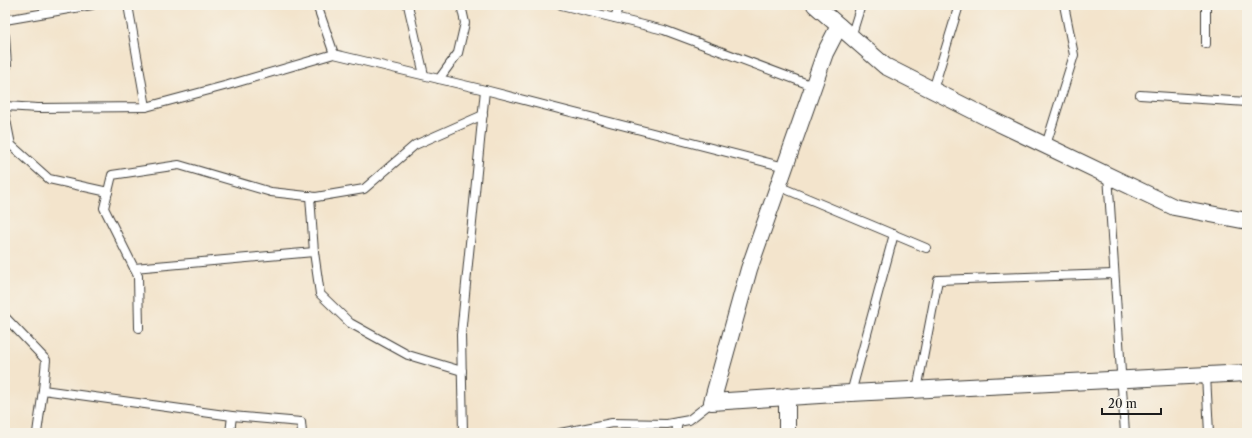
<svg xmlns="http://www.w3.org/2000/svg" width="1252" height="438" font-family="'Libre Caslon Text',serif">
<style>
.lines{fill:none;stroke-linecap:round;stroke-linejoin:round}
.service-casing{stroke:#3c3a36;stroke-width:10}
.minor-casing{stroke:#3c3a36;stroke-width:18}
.service{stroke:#fff;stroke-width:8}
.minor{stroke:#fff;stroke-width:16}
</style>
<rect width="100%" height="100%" fill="#f7f3e8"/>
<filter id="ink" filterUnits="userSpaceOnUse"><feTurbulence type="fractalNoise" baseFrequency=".025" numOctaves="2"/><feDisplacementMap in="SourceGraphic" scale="8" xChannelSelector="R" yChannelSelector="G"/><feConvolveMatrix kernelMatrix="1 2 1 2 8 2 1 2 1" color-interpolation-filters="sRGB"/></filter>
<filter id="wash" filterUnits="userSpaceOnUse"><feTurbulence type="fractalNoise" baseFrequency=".012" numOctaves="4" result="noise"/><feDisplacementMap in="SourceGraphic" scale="16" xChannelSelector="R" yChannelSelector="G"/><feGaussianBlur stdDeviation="0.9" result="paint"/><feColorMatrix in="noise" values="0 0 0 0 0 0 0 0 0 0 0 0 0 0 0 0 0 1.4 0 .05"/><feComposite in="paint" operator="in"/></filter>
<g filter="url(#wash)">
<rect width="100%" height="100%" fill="#f3e4cc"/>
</g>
<g filter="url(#ink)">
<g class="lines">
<defs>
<g id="service">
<path d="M128 5 146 107"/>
<path d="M317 5 334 54"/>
<path d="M408 5 424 75"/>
<path d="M561 5 664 30 813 86"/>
<path d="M615 18 619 5"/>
<path d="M5 20 92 5"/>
<path d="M5 36 7 66"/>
<path d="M851 37 861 5"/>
<path d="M1206 44V5"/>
<path d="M439 79 458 53 465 23 461 5"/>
<path d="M933 90 959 5"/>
<path d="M1140 95 1247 102"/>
<path d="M5 106 38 108 146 107 228 85 334 54 485 90 785 167"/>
<path d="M5 115 11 145 49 179 108 192"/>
<path d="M1046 145 1074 55 1064 5"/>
<path d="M1108 175 1125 433"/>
<path d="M778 186 926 248"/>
<path d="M310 196 314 252 320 294 350 323 408 355 462 371"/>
<path d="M134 268 314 252"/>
<path d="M5 317 46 360 43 390 37 433"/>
<path d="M139 328 138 276 104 208 112 175 179 165 271 192 316 197 364 189 415 145 483 115"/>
<path d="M1206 375 1209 433"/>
<path d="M43 390 232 416 301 422 302 433"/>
<path d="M917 390 938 280 1114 274"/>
<path d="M851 393 894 234"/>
<path d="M230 433 232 416"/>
<path d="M463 433 461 335 485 90"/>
<path d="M560 433 612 423 667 424 689 420 712 402"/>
<path d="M676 433 678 422"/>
</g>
<g id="minor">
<path d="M815 5 885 66 988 118 1174 207 1247 221"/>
<path d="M839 26 825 53 749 269 712 402 851 393 1247 373"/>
<path d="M787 433V396"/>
</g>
</defs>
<use href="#service" class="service-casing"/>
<use href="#minor" class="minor-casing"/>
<use href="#service" class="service"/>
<use href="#minor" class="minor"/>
</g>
</g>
<rect width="1252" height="438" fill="none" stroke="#f7f3e8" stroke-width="20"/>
<path d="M1102 408v6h59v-6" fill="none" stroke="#1c1c1c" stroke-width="2"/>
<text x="1108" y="408" font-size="12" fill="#1c1c1c" stroke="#f7f3e8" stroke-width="3" paint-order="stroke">20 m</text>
</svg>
